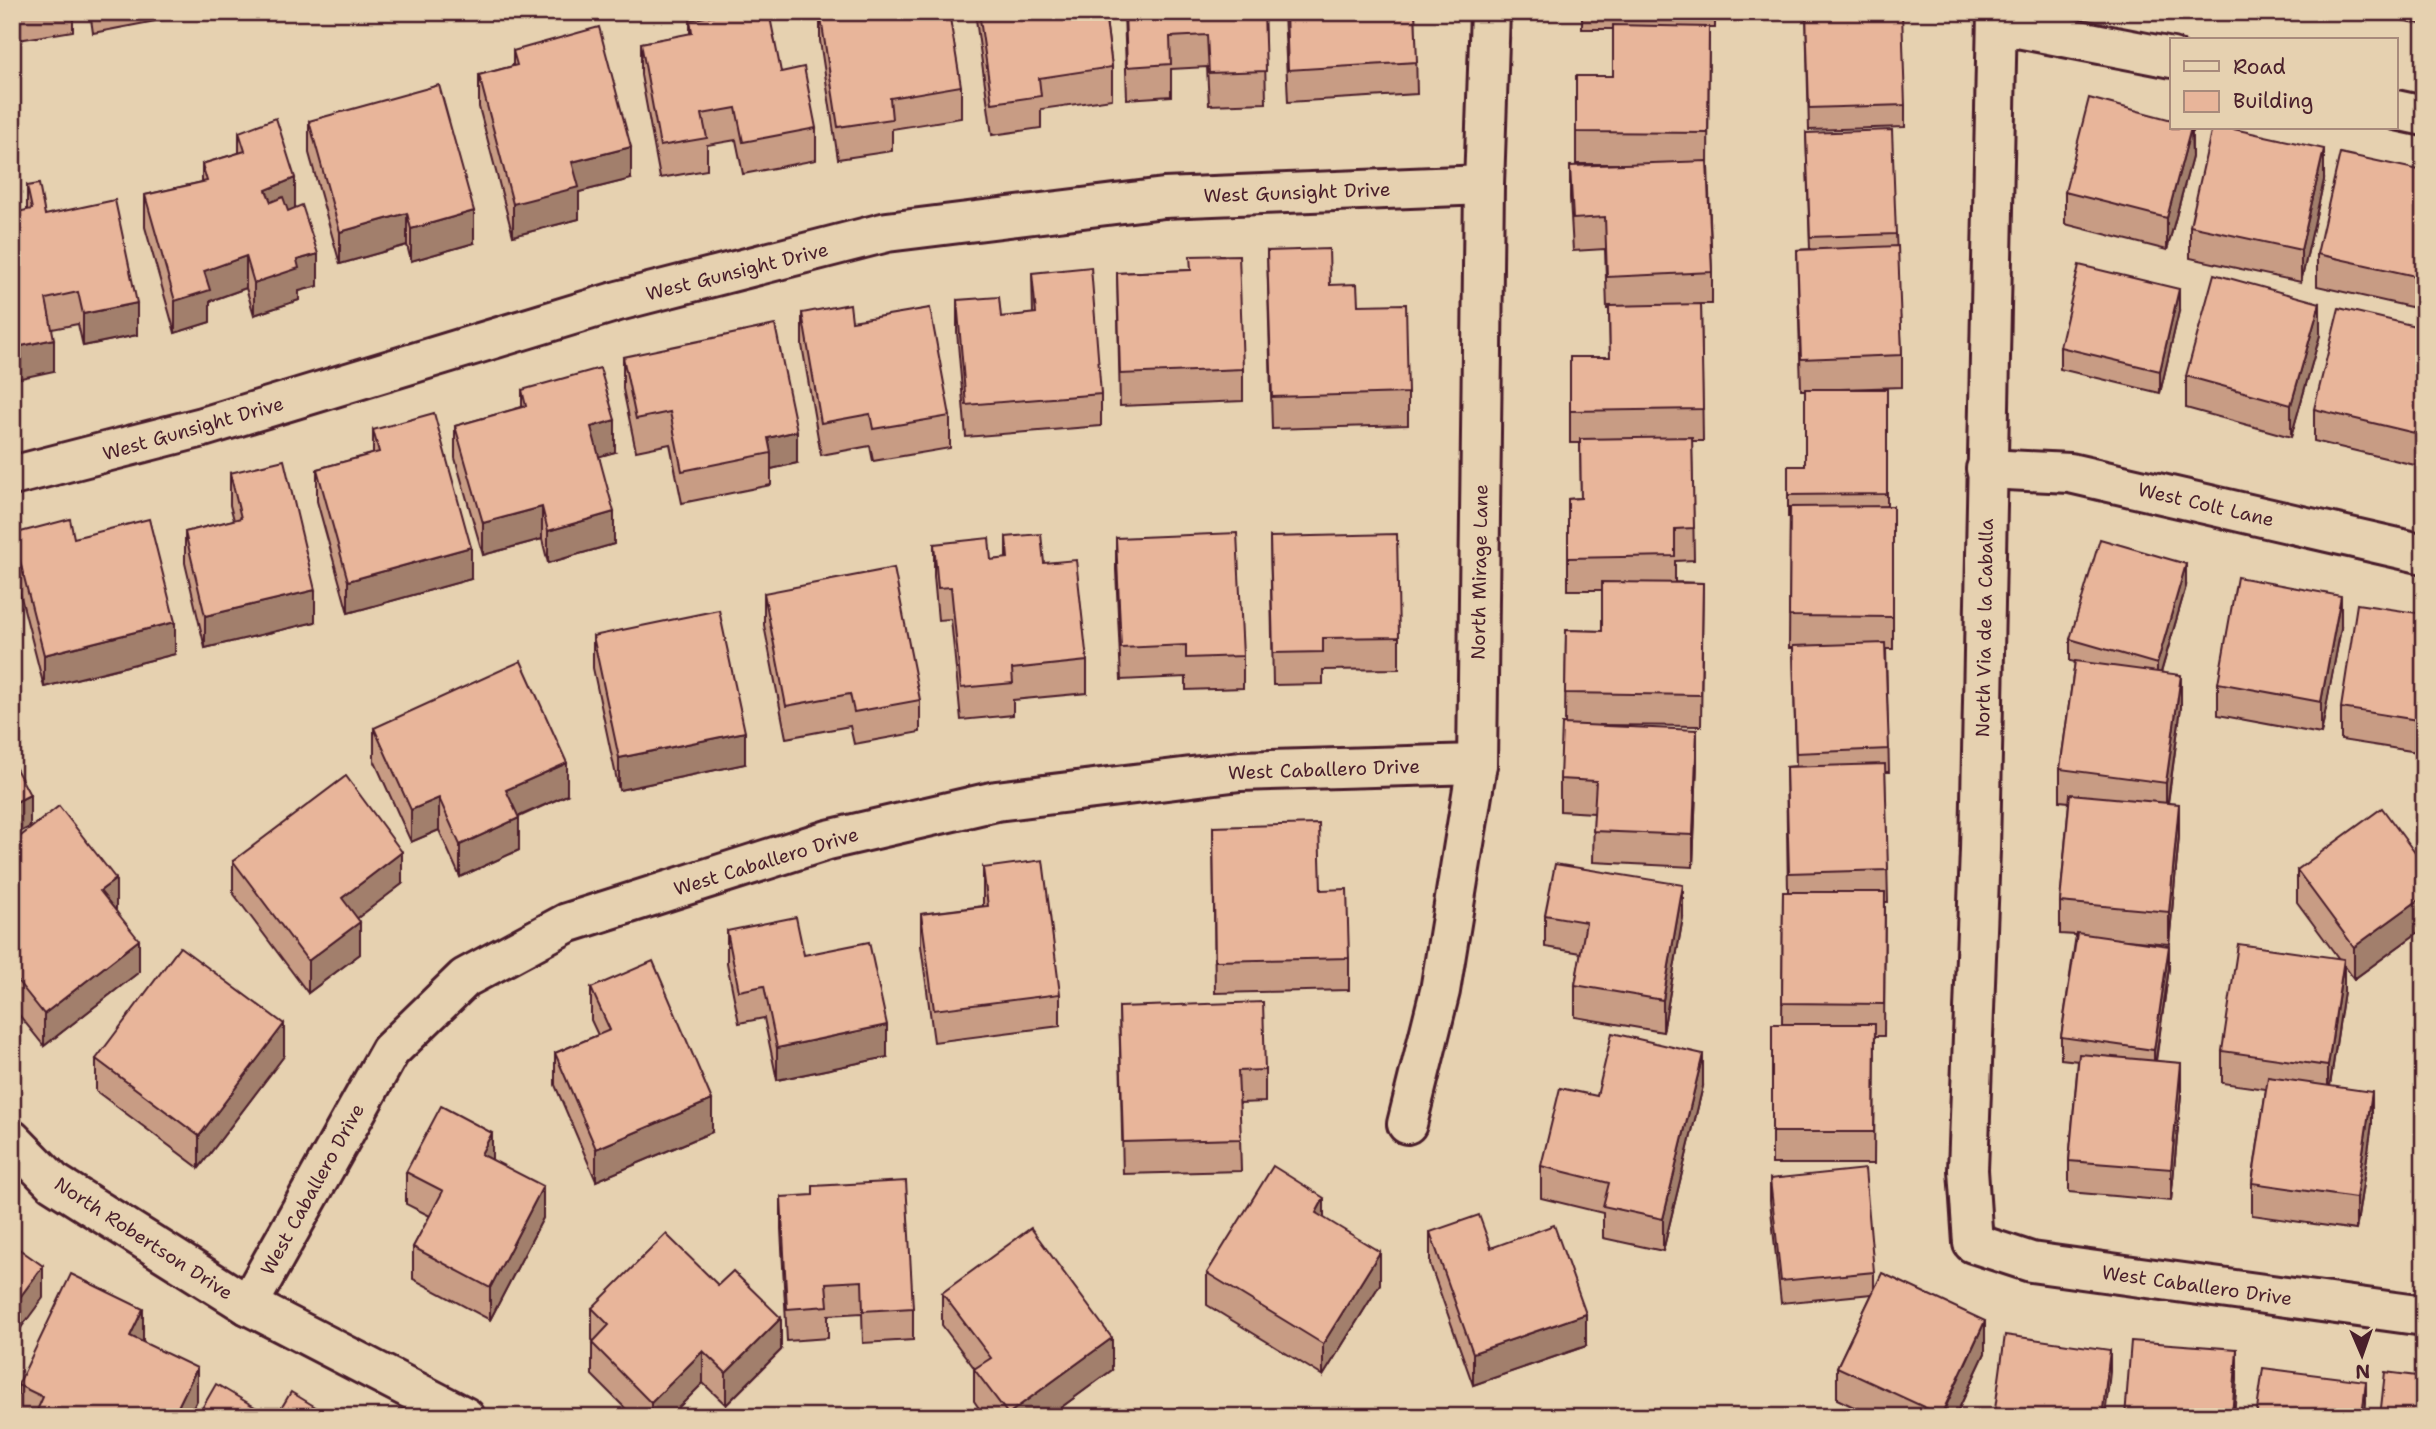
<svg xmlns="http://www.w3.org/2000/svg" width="2436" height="1429" font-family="'Shantell Sans',sans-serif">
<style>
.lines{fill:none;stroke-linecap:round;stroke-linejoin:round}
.minor-casing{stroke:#4a1f2b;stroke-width:44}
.minor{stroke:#e6d1b0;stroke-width:38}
.wall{fill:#c89c84;stroke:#4a1f2b;stroke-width:2}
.shaded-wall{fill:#a27f6c;stroke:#4a1f2b;stroke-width:2}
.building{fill:#e8b59a;stroke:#4a1f2b;stroke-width:2}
.labels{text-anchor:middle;stroke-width:5;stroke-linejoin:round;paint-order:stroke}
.street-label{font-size:19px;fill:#4a1f2b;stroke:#e6d1b0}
</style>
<rect width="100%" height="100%" fill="#e6d1b0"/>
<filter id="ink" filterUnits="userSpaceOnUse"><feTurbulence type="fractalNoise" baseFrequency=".0143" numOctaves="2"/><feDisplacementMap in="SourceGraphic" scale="14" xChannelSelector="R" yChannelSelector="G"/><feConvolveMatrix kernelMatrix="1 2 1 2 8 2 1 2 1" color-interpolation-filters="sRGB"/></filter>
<g filter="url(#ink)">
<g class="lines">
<defs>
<g id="minor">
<path d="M1997 12 1980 850 1968 1170 1973 1243 2031 1262 2424 1316"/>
<path d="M1997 24 2172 58"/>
<path d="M2396 110 2424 116"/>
<path d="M1986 469 2070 473 2424 554"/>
<path d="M12 476 203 427 618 301 887 232 1164 198 1484 185"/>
<path d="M1407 1124 1440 991 1477 764 1484 185 1490 12"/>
<path d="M12 1140 53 1182 248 1305 465 1417"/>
<path d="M248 1305 390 1051 465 978 567 923 828 840 996 801 1240 771 1477 764"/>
</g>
</defs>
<use href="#minor" class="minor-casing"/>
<use href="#minor" class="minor"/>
</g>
<g class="wall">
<path d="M12 12H73V31L12 41Z"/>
<path d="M90 12H202L93 33Z"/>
<path d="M820 12 961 86V118L892 129V151L838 159 820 41Z"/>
<path d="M975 12H1105L1112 67V99L1041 109V128L992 135Z"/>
<path d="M1124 12H1264L1266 103 1209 105 1207 67 1171 69V96L1127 99Z"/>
<path d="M1284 12H1415L1417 94 1288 102Z"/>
<path d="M1582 12H1715V28H1709L1708 165 1712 272V304H1701L1703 441H1692L1694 560 1675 561V582L1703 583 1701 726 1599 725 1697 762 1693 867 1593 862 1594 813 1560 811V779L1565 724 1566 630 1602 631V590H1568V499L1581 498 1580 443H1570V357H1610L1609 309H1607L1605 249 1573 251 1570 198V166L1622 164H1576V76H1613V29H1582Z"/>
<path d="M1806 12 1905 105V127L1809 130Z"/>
<path d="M2367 12H2424V25Z"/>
<path d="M690 20 781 72 816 128V160L743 174 736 140 707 145V170L660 178 641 75V43L690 34Z"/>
<path d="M513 51 631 179 579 192V219L513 236 479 107V75L513 66Z"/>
<path d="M309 121 474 243 411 261 407 245 340 264 309 153Z"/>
<path d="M2192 128V157L2167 250 2065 224V192Z"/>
<path d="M239 132 295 208 318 286 299 291V300L254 315 246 288 210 301V322L175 333 145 227V195L202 182V164L239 153Z"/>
<path d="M1806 133 1896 234 1902 355V387L1840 389H1887V506H1893V649H1886L1889 772H1885L1888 902H1885L1884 1036H1875L1874 1164H1772V1024H1782L1783 892H1788L1786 767 1796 766 1793 648H1789L1790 517H1788V466H1805V390H1801L1797 250 1810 249Z"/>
<path d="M2424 171V310L2317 286V254Z"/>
<path d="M2324 180 2301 282 2190 258V226Z"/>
<path d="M27 186 45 215 137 335 83 346 78 324 52 329 54 371 27 210Z"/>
<path d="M1267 251 1330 285 1358 305 1408 393V425L1272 429Z"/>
<path d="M1190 270 1243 369V401L1120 406 1117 273Z"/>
<path d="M1032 273 1101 394V426L966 437 957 332V300L1001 317 1033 314Z"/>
<path d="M2179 311 2160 393 2060 369V347Z"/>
<path d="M802 313 852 321 950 416V448L873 461 870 446 821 455 802 345Z"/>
<path d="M2424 328V446L2419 466 2314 441V409Z"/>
<path d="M2320 335 2291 437 2186 408V376Z"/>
<path d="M623 357 797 463 771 469V485L682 503 670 444 636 451 623 389Z"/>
<path d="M522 390 615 452 599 456 614 544 548 563 542 539 483 555 455 458V426L522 407Z"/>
<path d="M373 430 471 579 348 613 317 501V469L373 454Z"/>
<path d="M230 473 315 622 205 648 185 563V532L234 520 230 505Z"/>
<path d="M13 534 175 654 44 687 13 566Z"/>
<path d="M1006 537 1044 563 1087 661V693L1013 700V715L961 720 951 619 938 620 934 576V544L991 560 1006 559Z"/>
<path d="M1270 537 1399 637V669L1323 670V684L1273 685Z"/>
<path d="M1116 538 1243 656V688L1186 690V677L1121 680 1116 570Z"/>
<path d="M2186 586 2161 673 2181 707 2168 803 2179 836 2169 944 2126 940 2169 968 2156 1061 2181 1095 2171 1201 2069 1192V1161L2078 1061 2061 1059V1037L2076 935 2060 934V902L2069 802 2060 801V769L2075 662 2070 661V639Z"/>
<path d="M764 593 920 700V732L854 744 850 726 786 738 764 625Z"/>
<path d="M2424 614V753L2341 740V708Z"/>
<path d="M2341 628 2321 734 2218 715V683Z"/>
<path d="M593 636 745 764 619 790 593 668Z"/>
<path d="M374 728 567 795 519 817V850L460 877 439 830 411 842 374 760Z"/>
<path d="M1213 827 1321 890 1349 958V990L1215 993Z"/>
<path d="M12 843 116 911 139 972 44 1046 12 1006Z"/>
<path d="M233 861 402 884 357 918 360 954 308 993 233 893Z"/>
<path d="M2424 865V928L2354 979 2344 965V991L2330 1086 2372 1124 2356 1230 2252 1215V1183L2266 1089 2222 1083V1051L2339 959 2297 902V870Z"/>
<path d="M983 868 1060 994V1026L934 1042 921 946V914L983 906Z"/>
<path d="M1545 915 1683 917 1663 1032 1575 1017V985L1581 953 1545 947Z"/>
<path d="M727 931 887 1057 777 1080 764 1018 739 1023 727 963Z"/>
<path d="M591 988 712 1132 596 1181 555 1085V1053L598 1035 591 1020Z"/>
<path d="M1119 1007 1265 1070V1102L1239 1103 1241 1171 1123 1174Z"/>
<path d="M284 1056 199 1168 96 1091V1059Z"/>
<path d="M1703 1086 1663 1251 1603 1238V1213L1541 1198V1166L1597 1096Z"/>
<path d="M492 1160 543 1218 490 1320 413 1279V1247L430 1216 406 1204V1172Z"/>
<path d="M1770 1179 1874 1272V1289L1985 1353 1955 1417H1875L1837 1399V1367L1872 1294 1781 1303 1770 1201Z"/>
<path d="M781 1197 913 1308V1340L863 1343 862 1313 828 1315V1338L787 1341 781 1229Z"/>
<path d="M1324 1218 1380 1284 1323 1376 1207 1305V1273Z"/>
<path d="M1430 1232 1491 1248 1586 1346 1473 1385 1430 1264Z"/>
<path d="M942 1293 1112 1370 1048 1417H985L974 1401V1369H975L942 1325Z"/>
<path d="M592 1308 781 1350 726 1405 703 1383 669 1417H634L592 1375V1343L594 1341 592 1340Z"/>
<path d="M143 1341V1342L197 1400 189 1417H18V1385Z"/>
</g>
<g class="shaded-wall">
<path d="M2191 128 2192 157 2167 250V218Z"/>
<path d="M631 147V179L579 192V219L513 236V204L572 162Z"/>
<path d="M2324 149V180L2301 282V250Z"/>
<path d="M295 178V210L266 222V190Z"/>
<path d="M474 211V243L411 261V229Z"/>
<path d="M407 213V245L340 264V232Z"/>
<path d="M318 254V286L299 291V300L254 315V283L297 260Z"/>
<path d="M246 256V288L210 301V322L175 333V301L204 271Z"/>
<path d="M2179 289V311L2160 393V371Z"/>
<path d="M137 303V335L83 346V314Z"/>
<path d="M2320 303V335L2291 437V405Z"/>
<path d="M54 339V371L12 380V348Z"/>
<path d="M2424 414V446L2419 466V434Z"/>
<path d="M615 420V452L591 459V427Z"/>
<path d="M797 431V463L771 469V453L768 438Z"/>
<path d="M542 507V539L483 555V523Z"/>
<path d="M614 512V544L548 563V531Z"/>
<path d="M471 547V579L348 613V581Z"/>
<path d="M2186 564V586L2157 686V664Z"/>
<path d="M315 590V622L205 648V616Z"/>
<path d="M2341 596V628L2321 734V702Z"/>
<path d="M175 622V654L44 687V655Z"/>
<path d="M2181 675V707L2166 815V783Z"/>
<path d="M1697 730V762L1693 867V835Z"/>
<path d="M745 732V764L619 790V758Z"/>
<path d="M567 763V795L506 822V790Z"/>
<path d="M30 795V827L12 836V804Z"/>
<path d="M439 798V830L411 842V810Z"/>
<path d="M2179 804V836L2169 944V912Z"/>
<path d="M519 818V850L460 877V845Z"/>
<path d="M402 852V884L342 930V898Z"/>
<path d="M116 879V911L100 891Z"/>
<path d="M1683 885V917L1663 1032V1000Z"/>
<path d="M2424 896V928L2354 979V947Z"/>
<path d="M360 922V954L308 993V961Z"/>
<path d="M139 940V972L44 1046V1014Z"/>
<path d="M2169 946V968L2154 1072V1050Z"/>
<path d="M2344 959V991L2328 1098V1066Z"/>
<path d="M284 1024V1056L199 1168V1136Z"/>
<path d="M887 1025V1057L777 1080V1048Z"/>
<path d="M1703 1054V1086L1663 1251V1219Z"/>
<path d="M2181 1063V1095L2171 1201V1169Z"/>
<path d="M2372 1092V1124L2356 1230V1198Z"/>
<path d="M712 1100V1132L596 1181V1149Z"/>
<path d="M492 1133V1165L481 1154Z"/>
<path d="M543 1186V1218L490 1320V1288Z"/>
<path d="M1324 1198V1230L1316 1213Z"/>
<path d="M1380 1252V1284L1323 1376V1344Z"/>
<path d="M43 1266V1298L12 1340V1308Z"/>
<path d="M143 1309V1341L130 1368V1336Z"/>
<path d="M1586 1314V1346L1473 1385V1353Z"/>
<path d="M781 1318V1350L726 1405V1373Z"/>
<path d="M1985 1321V1353L1955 1417H1941Z"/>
<path d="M1112 1338V1370L1048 1417H1008V1414Z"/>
<path d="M2237 1349V1381L2234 1417H2232Z"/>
<path d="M2110 1350V1372L2105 1417H2102Z"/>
<path d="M703 1351V1383L669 1417H651V1403Z"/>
<path d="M197 1368V1400L189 1417H173Z"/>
<path d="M2366 1381V1403L2365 1417H2362Z"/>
</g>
<g class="building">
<path d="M731 12H769L781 72 804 67 816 128 743 142 736 108 702 114 707 138 660 146 641 43 692 33 690 20Z"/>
<path d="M820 12H949L961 86 890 98 892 119 838 127Z"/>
<path d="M979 12H1105L1112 67 1039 78 1041 96 992 103Z"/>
<path d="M1125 12H1264L1266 71 1209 73 1207 35 1170 37 1171 64 1127 67Z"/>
<path d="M1286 12H1415L1417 62 1288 70Z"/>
<path d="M1806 12H1902L1905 105 1809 108Z"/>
<path d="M1613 25 1709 27 1708 133 1576 132V76H1613Z"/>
<path d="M599 27 631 147 572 162 579 187 513 204 479 75 517 65 513 51Z"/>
<path d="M439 85 474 211 411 229 407 213 340 232 309 121Z"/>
<path d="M2089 98 2172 120V128H2191L2167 218 2065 192Z"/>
<path d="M276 118 295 178 266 190 271 202 283 197 288 211 302 205 318 254 297 260 299 268 254 283 246 256 204 271 210 290 175 301 145 195 207 181 202 164 245 151 239 132Z"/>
<path d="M2212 128H2229L2324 149 2301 250 2190 226Z"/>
<path d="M1892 130 1896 234 1810 237 1806 133Z"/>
<path d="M2340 153 2424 171V278L2317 254Z"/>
<path d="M1707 161 1712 272 1607 277 1605 217 1573 219 1570 166Z"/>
<path d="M39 184 45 215 115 200 137 303 83 314 78 292 46 299 54 339 12 348V213L32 209 27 186Z"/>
<path d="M1898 246 1902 355 1801 359 1797 250Z"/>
<path d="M1329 249 1330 285 1357 284 1358 305 1406 304 1408 393 1272 397 1267 251Z"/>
<path d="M1239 255 1243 369 1120 374 1117 273 1191 270 1190 256Z"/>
<path d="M2079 265 2179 289 2160 371 2060 347Z"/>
<path d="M1091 267 1101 394 966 405 957 300 999 297 1001 317 1036 313 1032 273Z"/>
<path d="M2214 274 2320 303 2291 405 2186 376Z"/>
<path d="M850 304 852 321 930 308 950 416 873 429 870 414 821 423 802 313Z"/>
<path d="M1701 304 1703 409 1570 411V357H1610L1609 306Z"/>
<path d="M2339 308 2424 328V414L2419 434 2314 409Z"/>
<path d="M775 325 797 431 768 438 771 453 682 471 670 412 636 419 623 357Z"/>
<path d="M600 368 615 420 591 427 614 512 548 531 542 507 483 523 455 426 526 406 522 390Z"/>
<path d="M1805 389H1887V494L1788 495V466H1805Z"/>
<path d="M434 413 471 547 348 581 317 469 379 452 373 430Z"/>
<path d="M1692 437 1694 528 1675 529V556L1568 558V499L1581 498 1580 439Z"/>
<path d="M284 460 315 590 205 616 185 532 241 518 230 473Z"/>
<path d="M1893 506V617L1789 616 1790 507Z"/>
<path d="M70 519 74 538 149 519 175 622 44 655 13 534Z"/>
<path d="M1237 533 1243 656 1186 658V645L1121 648 1116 538Z"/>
<path d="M1041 534 1044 563 1076 560 1087 661 1012 669 1013 683 961 688 951 587 938 588 934 544 989 538 991 560 1008 558 1006 537Z"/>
<path d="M1397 534 1399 637 1323 638V652L1273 653 1270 537Z"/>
<path d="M2100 539 2186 564 2157 664 2070 639Z"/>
<path d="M894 568 920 700 854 712 850 694 786 706 764 593Z"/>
<path d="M2237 577 2341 596 2321 702 2218 683Z"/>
<path d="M1602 582 1703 583 1701 695 1565 693 1566 630 1602 631Z"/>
<path d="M2357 604 2424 614V721L2341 708Z"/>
<path d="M719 610 745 732 619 758 593 636Z"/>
<path d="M1885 643 1889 749 1796 753 1793 646Z"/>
<path d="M521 661 567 763 506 790 519 818 460 845 439 798 411 810 374 728Z"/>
<path d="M2075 661 2181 675 2166 783 2060 769Z"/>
<path d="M1562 724 1697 730 1693 835 1593 831 1596 781 1560 779Z"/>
<path d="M12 761 30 795 12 804Z"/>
<path d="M1885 764 1888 870 1789 873 1786 767Z"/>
<path d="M346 776 402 852 342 898 360 922 308 961 233 861Z"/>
<path d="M2070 794 2179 804 2169 912 2060 902Z"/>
<path d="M59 806 116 879 100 891 139 940 44 1014 12 974V843Z"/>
<path d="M2382 808 2424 865V896L2354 947 2297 870Z"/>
<path d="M1319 824 1321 890 1347 889 1349 958 1215 961 1213 827Z"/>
<path d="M1043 860 1060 994 934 1010 921 914 988 906 983 868Z"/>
<path d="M1555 864 1683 885 1663 1000 1575 985 1586 922 1545 915Z"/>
<path d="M1783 892H1885L1884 1004 1782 1003Z"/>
<path d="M796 917 804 955 869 942 887 1025 777 1048 764 986 739 991 727 931Z"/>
<path d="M2077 933 2169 946 2154 1050 2061 1037Z"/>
<path d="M2238 944 2344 959 2328 1066 2222 1051Z"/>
<path d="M180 947 284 1024 199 1136 96 1059Z"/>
<path d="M653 961 712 1100 596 1149 555 1053 610 1030 591 988Z"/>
<path d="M1263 1002 1265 1070 1238 1071 1241 1139 1123 1142 1119 1007Z"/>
<path d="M1772 1024H1875L1874 1132H1772Z"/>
<path d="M1612 1033 1703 1054 1663 1219 1603 1206 1609 1183 1541 1166 1560 1088 1597 1096Z"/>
<path d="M2079 1054 2181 1063 2171 1169 2069 1161Z"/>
<path d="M2268 1077 2372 1092 2356 1198 2252 1183Z"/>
<path d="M441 1106 492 1133 481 1154 543 1186 490 1288 413 1247 443 1191 406 1172Z"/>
<path d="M1273 1166 1324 1198 1316 1213 1380 1252 1323 1344 1207 1273Z"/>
<path d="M1865 1169 1874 1272 1781 1281 1770 1179Z"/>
<path d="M906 1181 913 1308 863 1311 862 1281 826 1283 828 1306 787 1309 781 1197 813 1195V1186Z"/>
<path d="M1479 1215 1491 1248 1554 1225 1586 1314 1473 1353 1430 1232Z"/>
<path d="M1031 1228 1112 1338 1008 1414 974 1369 991 1358 942 1293Z"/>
<path d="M666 1234 718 1285 733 1271 781 1318 726 1373 703 1351 651 1403 592 1343 609 1325 592 1308Z"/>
<path d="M12 1244 43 1266 12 1308Z"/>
<path d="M1882 1273 1985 1321 1941 1415 1837 1367Z"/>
<path d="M71 1274 143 1309 130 1336 197 1368 173 1417H34L43 1397 18 1385Z"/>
<path d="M2005 1335 2110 1350 2102 1417H1994Z"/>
<path d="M2131 1341 2237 1349 2232 1417H2125Z"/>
<path d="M2263 1368 2366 1381 2362 1417H2256Z"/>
<path d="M2385 1372 2424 1377V1417H2380Z"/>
<path d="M216 1384 272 1417H197Z"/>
<path d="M291 1392 332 1417H276Z"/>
</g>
</g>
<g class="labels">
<g class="street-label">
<text transform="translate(1297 192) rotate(-2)" y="7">West Gunsight Drive</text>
<text transform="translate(737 271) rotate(-14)" y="7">West Gunsight Drive</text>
<text transform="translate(193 428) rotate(-16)" y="7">West Gunsight Drive</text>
<text transform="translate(2206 504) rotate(13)" y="7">West Colt Lane</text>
<text transform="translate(1479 572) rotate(-89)" y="7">North Mirage Lane</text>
<text transform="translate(1984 628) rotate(-89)" y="7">North Via de la Caballa</text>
<text transform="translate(1324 769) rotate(-2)" y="7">West Caballero Drive</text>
<text transform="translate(766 861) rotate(-17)" y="7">West Caballero Drive</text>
<text transform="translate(312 1189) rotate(-61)" y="7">West Caballero Drive</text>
<text transform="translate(144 1238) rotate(33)" y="7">North Robertson Drive</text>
<text transform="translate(2197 1285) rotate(8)" y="7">West Caballero Drive</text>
</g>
</g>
<rect width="2436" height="1429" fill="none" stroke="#e6d1b0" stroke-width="42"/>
<rect x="21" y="21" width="2394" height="1387" fill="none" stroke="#4a1f2b" stroke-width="2.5" filter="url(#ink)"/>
<rect x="2170" y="38" width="228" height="91" fill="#e6d1b0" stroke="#a88a7b" stroke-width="2"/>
<rect x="2184" y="61" width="35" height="10" fill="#e6d1b0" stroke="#a88a7b" stroke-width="2"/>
<text x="2233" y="74" font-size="21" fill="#4a1f2b">Road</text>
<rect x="2184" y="91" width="35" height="21" fill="#e8b59a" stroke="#a88a7b" stroke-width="2"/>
<text x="2233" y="108" font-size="21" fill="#4a1f2b">Building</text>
<g transform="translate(2362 1355) rotate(178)" stroke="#e6d1b0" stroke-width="5" paint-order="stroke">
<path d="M0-5L12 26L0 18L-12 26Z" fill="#4a1f2b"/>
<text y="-10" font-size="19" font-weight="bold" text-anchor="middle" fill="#4a1f2b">N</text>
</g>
</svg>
